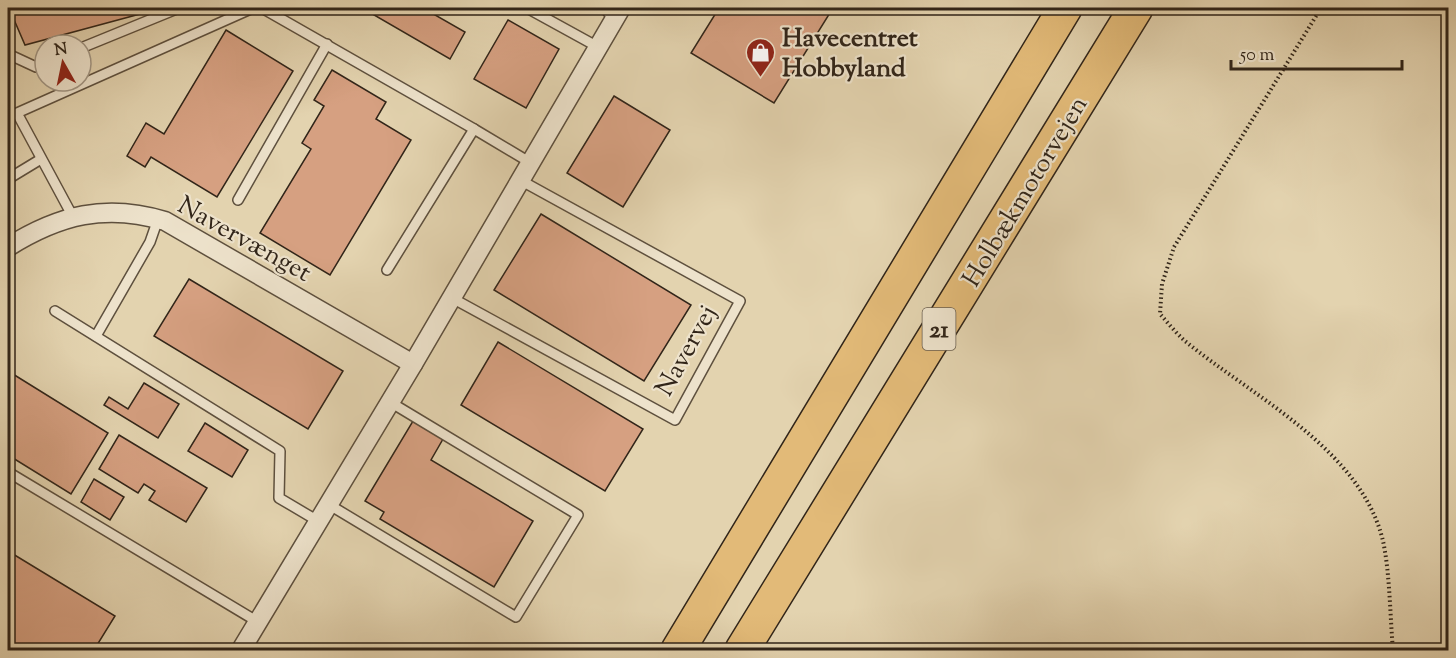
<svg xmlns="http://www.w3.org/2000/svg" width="1456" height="658" font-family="'Sorts Mill Goudy',serif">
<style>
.building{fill:#d6a081;stroke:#312519;stroke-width:1.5}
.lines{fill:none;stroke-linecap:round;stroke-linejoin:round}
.lane-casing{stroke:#5e503e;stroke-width:12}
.street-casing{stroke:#5e503e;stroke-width:21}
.highway-casing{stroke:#312519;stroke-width:36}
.path{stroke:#312519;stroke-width:4;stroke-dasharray:1.5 3;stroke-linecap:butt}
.lane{stroke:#ede2cb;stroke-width:9}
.street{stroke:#ede2cb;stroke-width:18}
.highway{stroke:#e2ba78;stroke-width:33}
.labels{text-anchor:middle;stroke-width:4.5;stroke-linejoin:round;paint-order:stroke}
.shield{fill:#ede2cb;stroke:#695e4e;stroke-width:1.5}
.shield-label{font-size:24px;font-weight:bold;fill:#312519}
.poi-label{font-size:26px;font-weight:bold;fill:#312519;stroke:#ede2cb;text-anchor:start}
.street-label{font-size:26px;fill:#312519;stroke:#ede2cb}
</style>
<rect width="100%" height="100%" fill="#e3d3af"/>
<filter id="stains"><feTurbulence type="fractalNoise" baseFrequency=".00333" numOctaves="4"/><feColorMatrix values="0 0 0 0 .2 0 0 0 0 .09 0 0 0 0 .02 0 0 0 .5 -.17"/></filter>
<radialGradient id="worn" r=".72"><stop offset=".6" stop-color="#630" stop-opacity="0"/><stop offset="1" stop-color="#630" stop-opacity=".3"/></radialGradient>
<g class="building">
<path d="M9 8H156L140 14 25 45Z"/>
<path d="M362 8H423L465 32 450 59Z"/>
<path d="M719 8H833L774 103 691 53Z"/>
<path d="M508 20 559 49 526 108 474 79Z"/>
<path d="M226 30 293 71 217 197 151 157 145 167 127 156 146 123 164 134Z"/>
<path d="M332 70 386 102 376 119 411 140 330 275 260 233 311 149 302 143 324 106 314 100Z"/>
<path d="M614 96 670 130 623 207 567 173Z"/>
<path d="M541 214 691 305 644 381 494 290Z"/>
<path d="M189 279 343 371 308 429 154 336Z"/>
<path d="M498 342 643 429 605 491 461 405Z"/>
<path d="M8 371 108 433 71 494 8 455Z"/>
<path d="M144 383 179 404 158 438 104 405 109 397 128 409Z"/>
<path d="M413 421 443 439 431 460 533 521 494 587 380 519 384 512 365 501Z"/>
<path d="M205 423 248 450 232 477 188 451Z"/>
<path d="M119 435 207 488 186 522 149 500 155 491 144 484 138 493 99 469Z"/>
<path d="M94 479 124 497 110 520 81 502Z"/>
<path d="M8 551 115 616 94 650H14L8 647Z"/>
</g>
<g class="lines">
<defs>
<g id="lane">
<path d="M262 8 474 129"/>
<path d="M527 8 598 47"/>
<path d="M604 8 614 19"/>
<path d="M81 48 179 8"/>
<path d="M8 54 36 67 45 63"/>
<path d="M8 179 41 159"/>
<path d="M238 200 327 44"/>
<path d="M73 217 17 113 253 8"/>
<path d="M387 270 474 129 531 163"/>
<path d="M452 298 675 420 740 301 520 180"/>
<path d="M55 311 280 451 279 498 318 521"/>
<path d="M96 336 150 242 158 219"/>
<path d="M8 472 258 622"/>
<path d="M328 504 516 617 578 515 390 402"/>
</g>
<g id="street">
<path d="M8 247C59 215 106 203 165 221L413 364"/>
<path d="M241 650 413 364 621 8"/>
</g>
<g id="highway">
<path d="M678 650 1065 8"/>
<path d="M742 650 1136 8"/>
</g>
</defs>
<use href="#lane" class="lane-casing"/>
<use href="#street" class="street-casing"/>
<use href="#highway" class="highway-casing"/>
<path class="path" d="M1321 8 1174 247 1162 284 1160 314C1168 323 1176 333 1185 341 1253 397 1361 449 1383 541 1390 573 1390 617 1393 650"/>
<use href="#lane" class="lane"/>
<use href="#street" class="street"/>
<use href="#highway" class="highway"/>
</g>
<defs>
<symbol id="shop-pin" viewBox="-11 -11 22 30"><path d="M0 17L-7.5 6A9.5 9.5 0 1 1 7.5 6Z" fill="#8f2418" stroke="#ede2cb"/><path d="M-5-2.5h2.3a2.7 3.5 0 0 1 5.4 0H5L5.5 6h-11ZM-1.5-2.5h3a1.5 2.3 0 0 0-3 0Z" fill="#fff"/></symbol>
</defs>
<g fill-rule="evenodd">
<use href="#shop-pin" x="744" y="36" width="33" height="45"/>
</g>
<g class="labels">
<rect class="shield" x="922.5" y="308" width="33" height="42" rx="4.5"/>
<g class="shield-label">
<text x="939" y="337">21</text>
</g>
<g class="poi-label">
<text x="782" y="46">Havecentret<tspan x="782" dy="30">Hobbyland</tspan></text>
</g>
<g class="street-label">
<text transform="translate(1024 191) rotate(-59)" y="9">Holbækmotorvejen</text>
<text transform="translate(245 238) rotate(29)" y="9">Navervænget</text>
<text transform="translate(685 350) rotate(-61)" y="9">Navervej</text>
</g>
</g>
<rect width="1456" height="658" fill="none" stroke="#e3d3af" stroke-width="30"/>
<rect x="9" y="9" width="1438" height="640" fill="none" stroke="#312519" stroke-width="3"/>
<rect x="15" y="15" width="1426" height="628" fill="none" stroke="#312519" stroke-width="1.5"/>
<g transform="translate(63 63) rotate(351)"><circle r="28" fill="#ede2cb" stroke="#a29684" stroke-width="1.5"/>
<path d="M0-4.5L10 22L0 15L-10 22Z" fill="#8f2418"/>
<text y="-9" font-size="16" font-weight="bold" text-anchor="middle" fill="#312519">N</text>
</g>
<path d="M1231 60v9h171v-9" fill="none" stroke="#312519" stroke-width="3"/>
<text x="1240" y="60" font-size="18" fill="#312519" stroke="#ede2cb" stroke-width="4.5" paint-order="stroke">50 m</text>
<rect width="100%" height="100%" filter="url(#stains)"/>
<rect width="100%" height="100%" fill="url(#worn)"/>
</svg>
